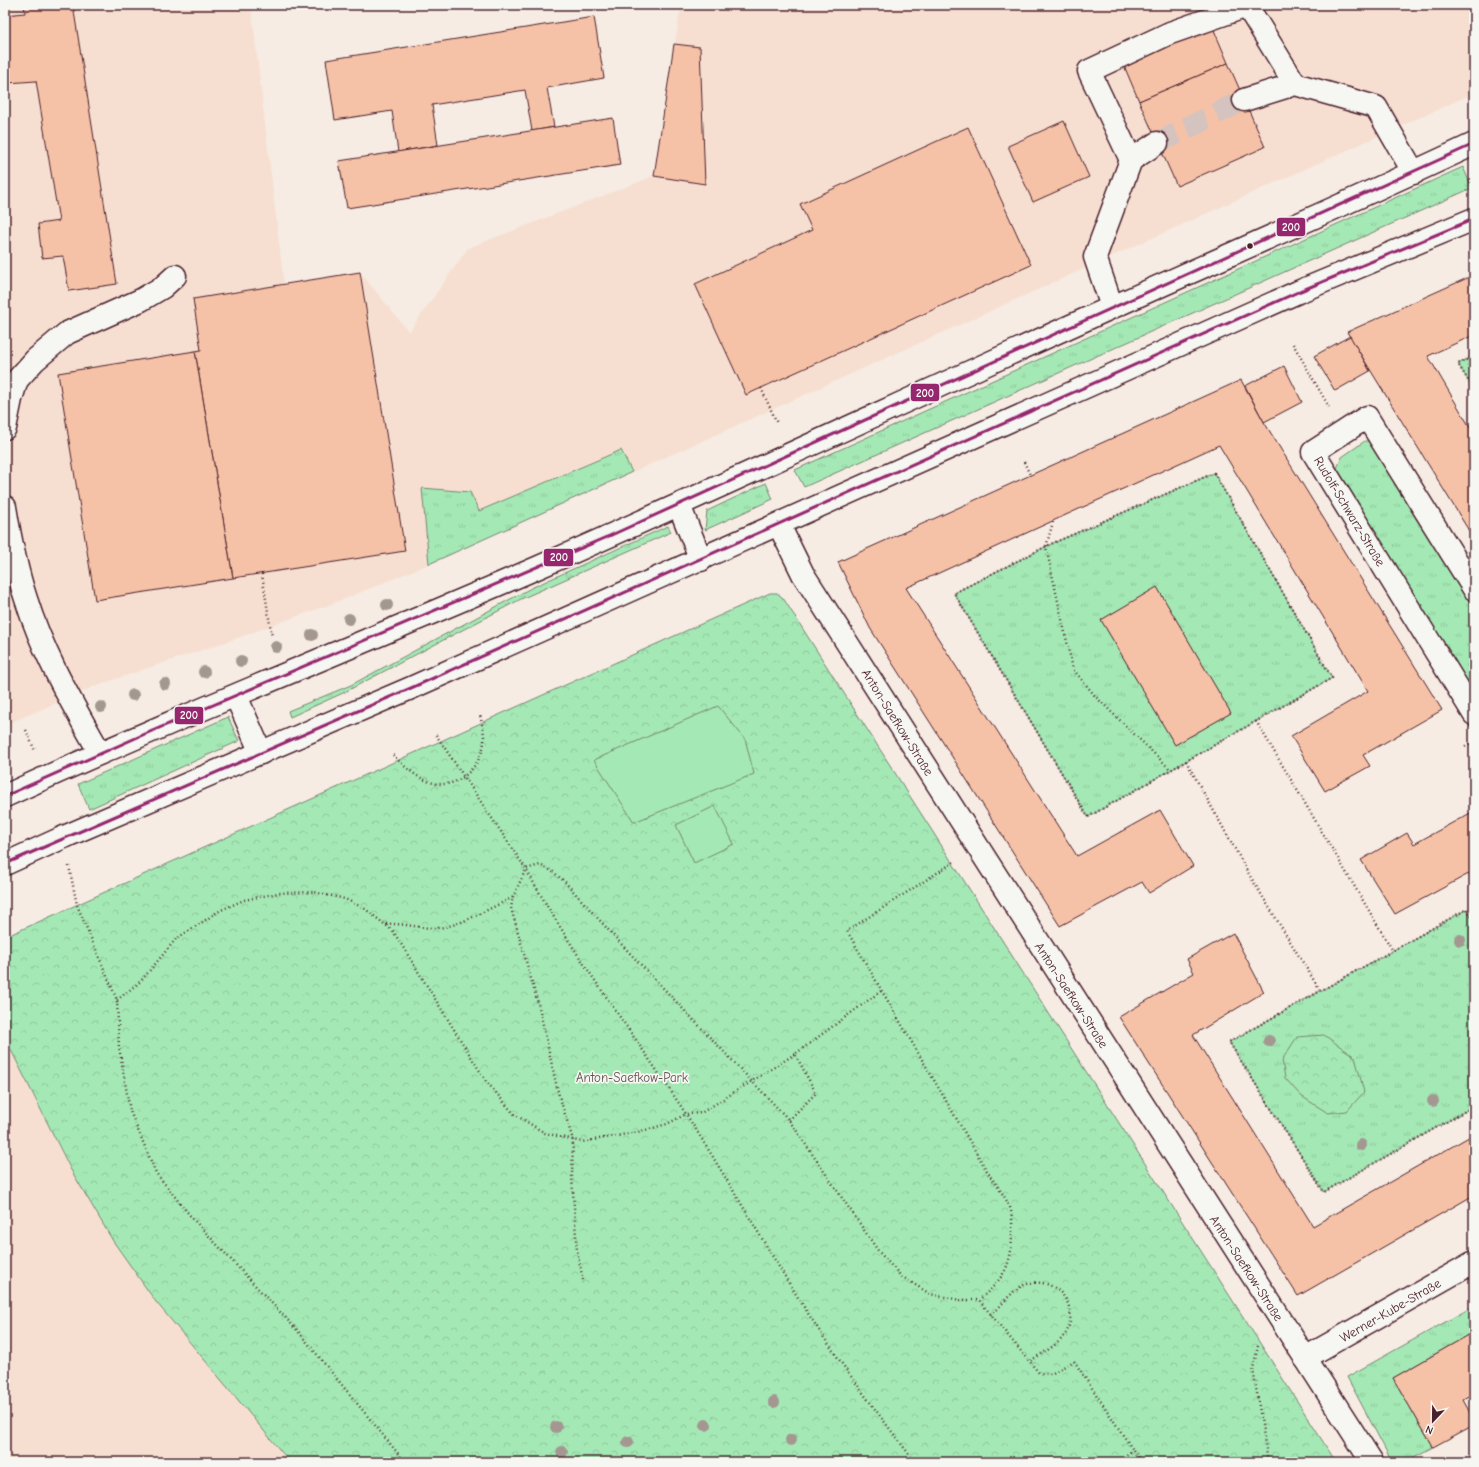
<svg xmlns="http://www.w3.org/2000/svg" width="1479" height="1467" font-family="'Comic Neue',sans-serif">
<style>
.built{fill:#f6dfd1}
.grass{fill:url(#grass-tufts);stroke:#778470}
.forest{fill:url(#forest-crowns);stroke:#778470}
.pitch{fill:#a4e9b5;stroke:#778470}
.building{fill:#f6c2a7;stroke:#4a1f2b}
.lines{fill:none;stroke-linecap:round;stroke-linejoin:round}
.minor-tunnel{stroke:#d4c3be;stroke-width:22;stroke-dasharray:22 11;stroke-linecap:butt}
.minor-casing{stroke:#4a1f2b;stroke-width:25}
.path{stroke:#4a1f2b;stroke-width:2.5;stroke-dasharray:1 3;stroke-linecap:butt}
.minor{stroke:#f6f6f2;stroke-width:22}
.bus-1-casing{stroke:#f6f6f2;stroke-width:6}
.bus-1{stroke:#95276e;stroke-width:3}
.tree{fill:#a49791}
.bus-dot{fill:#4a1f2b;stroke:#f6f6f2;stroke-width:1.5}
.labels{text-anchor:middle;stroke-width:3.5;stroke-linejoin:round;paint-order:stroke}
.street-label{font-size:13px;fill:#4a1f2b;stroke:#f6f6f2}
.park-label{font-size:13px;fill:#60524e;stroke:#f6f6f2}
.line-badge{stroke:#f6f6f2;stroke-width:1.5}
.badge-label{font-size:11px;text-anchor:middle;font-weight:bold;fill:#fff}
</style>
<defs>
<pattern id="grass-tufts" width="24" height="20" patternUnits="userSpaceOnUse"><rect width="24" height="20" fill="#a4e9b5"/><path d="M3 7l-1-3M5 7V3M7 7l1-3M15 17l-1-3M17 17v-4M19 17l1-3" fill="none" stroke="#8fc79c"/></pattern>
<pattern id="forest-crowns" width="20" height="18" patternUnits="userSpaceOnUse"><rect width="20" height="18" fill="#a4e9b5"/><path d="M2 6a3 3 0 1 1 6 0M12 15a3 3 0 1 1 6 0" fill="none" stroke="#8fc79c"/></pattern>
</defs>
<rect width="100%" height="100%" fill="#f6ece3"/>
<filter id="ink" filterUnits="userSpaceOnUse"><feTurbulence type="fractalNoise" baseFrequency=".025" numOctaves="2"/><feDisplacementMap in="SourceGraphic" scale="8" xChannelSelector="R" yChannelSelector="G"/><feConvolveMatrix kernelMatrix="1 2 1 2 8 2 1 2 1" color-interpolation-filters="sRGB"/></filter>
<g filter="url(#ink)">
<g class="built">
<path d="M5 5H251L284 284 360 272 409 332 468 248 654 176 681 5H1474V93L429 564 337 602 229 641 98 685 5 725Z"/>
<path d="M5 1038 71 1170 113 1241 156 1302 290 1462H5Z"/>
</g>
<g class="grass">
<path d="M1463 167 1472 188 804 487 795 470Z"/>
<path d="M1474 356V390L1458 364Z"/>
<path d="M1365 441H1370L1374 445 1474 609V696L1337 468 1342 457Z"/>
<path d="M621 450 632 472 429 564 422 488 470 492 479 511Z"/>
<path d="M1214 473 1332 678 1088 817 954 593 1051 544Z"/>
<path d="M766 483 773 499 705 530 707 511Z"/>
<path d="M668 526 671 532 521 599 343 693 290 717 288 711 351 685 531 588Z"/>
<path d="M228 717 239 741 89 809 78 784Z"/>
<path d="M1467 909 1474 920V1106L1324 1192 1229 1042Z"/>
<path d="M1474 1306V1332L1393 1378 1433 1447 1404 1462H1392L1347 1377Z"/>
</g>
<g class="forest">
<path d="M770 593H777L783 598 1336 1462H290L156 1302 113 1241 71 1170 5 1038V937Z"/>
<path d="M1324 1035 1355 1057 1364 1092 1347 1111 1328 1113 1301 1096 1285 1078 1282 1060 1297 1037Z"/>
</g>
<g class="pitch">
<path d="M718 706 745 739 754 774 634 822 594 760Z"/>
<path d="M715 806 734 844 694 863 676 825Z"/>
</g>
<g class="building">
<path d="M24 5H73L117 284 69 291 63 256 42 258 38 224 59 221 36 81 7 83 5 74V15L25 13Z"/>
<path d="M594 17 604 78 547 88 554 127 532 131 525 90 432 105 438 145 398 152 392 111 335 120 326 60Z"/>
<path d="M1211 23 1228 63 1139 101 1122 61Z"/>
<path d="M674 44 700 47 705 184 654 176Z"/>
<path d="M1228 63 1265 147 1177 186 1139 101Z"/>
<path d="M613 118 620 165 347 208 339 161Z"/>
<path d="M1064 121 1089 177 1033 202 1008 146Z"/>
<path d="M968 127 1031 265 746 395 695 284 812 230 800 204Z"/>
<path d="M360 272 405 551 233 578 195 351 201 350 193 299Z"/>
<path d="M1474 275V335L1428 356 1474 434V539L1347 332Z"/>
<path d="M1350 336 1370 371 1335 391 1314 356Z"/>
<path d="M195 351 233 578 95 600 58 373Z"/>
<path d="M1284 366 1302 402 1264 422 1245 386Z"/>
<path d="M1241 380 1264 422 1442 710 1363 755 1370 766 1325 791 1291 736 1368 691 1219 445 906 588 1077 856 1160 810 1193 866 1149 893 1142 882 1060 926 870 628 838 562Z"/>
<path d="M1157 587 1231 713 1175 745 1101 620Z"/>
<path d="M1474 811V871L1395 914 1361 860 1407 833 1414 844Z"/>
<path d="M1233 933 1264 992 1193 1035 1313 1226 1474 1134V1195L1298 1296 1119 1017 1194 973 1187 959Z"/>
<path d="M1474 1332V1393L1463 1399 1474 1419V1425L1433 1447 1393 1378Z"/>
</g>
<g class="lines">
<path class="minor-tunnel" d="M1157 143 1244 100"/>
<defs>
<g id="minor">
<path d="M1244 100 1295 84 1376 107 1414 173"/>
<path d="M1131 160 1089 71 1170 33 1247 6 1295 84"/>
<path d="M1112 307 1095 257 1131 160 1157 143"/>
<path d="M5 428 11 399 17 380 35 360 67 333 141 300 163 287 175 276"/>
<path d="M679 505 701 560"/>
<path d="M5 507C10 538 16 569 26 599 43 654 72 703 100 753"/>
<path d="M779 525 803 574 1372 1462"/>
<path d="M1474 589 1367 417 1313 452 1474 714"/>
<path d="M236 696 261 753"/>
<path d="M5 796C181 715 362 644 539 567 722 487 902 402 1084 320 1214 261 1345 205 1474 144"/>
<path d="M5 864 64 837 411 688 1298 292 1474 219"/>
<path d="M1305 1358 1474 1262"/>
</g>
</defs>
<use href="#minor" class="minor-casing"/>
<g class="path">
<path d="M1293 344 1329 407"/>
<path d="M1474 356 1458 364 1474 390"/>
<path d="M761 388 777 423"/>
<path d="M1024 462 1030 475"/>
<path d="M1214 473 1332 678 1088 817 954 593 1051 544Z"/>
<path d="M1053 522 1046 547 1073 669 1096 697 1171 770"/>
<path d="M262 574 272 637"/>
<path d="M1256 721 1393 951"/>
<path d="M26 730 35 751"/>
<path d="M436 735 526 869C573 955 633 1033 686 1114 729 1181 768 1251 811 1318 843 1367 879 1415 915 1462"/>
<path d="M1465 746 1471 743"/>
<path d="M393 755C405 767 420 782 439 784 460 786 478 767 483 748 486 737 482 725 480 715"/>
<path d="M1186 761 1250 876 1321 992"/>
<path d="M954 862 847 931 987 1171C994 1182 1003 1193 1009 1205 1013 1213 1012 1223 1012 1232 1012 1266 1004 1278 979 1300"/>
<path d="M69 866 77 905 117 1000 119 1047 130 1111 156 1173 192 1218 297 1330 405 1462"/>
<path d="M1474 920 1467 909 1229 1042 1324 1192 1474 1106"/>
<path d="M386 924C403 923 418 928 435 928 458 928 491 907 512 898"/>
<path d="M117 1000 141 981 176 939 221 910 244 900 278 893 314 892 345 899 364 908 393 931 486 1081 514 1114 545 1133 582 1142 638 1132 667 1124 686 1114 701 1113 795 1054"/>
<path d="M789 1120 816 1093 795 1054 881 991"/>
<path d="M583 1280 577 1251 572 1177 573 1140 558 1092 539 1007 511 908 513 897 526 869 540 865 552 871 564 881 624 947 789 1120 879 1252 901 1276 930 1294 960 1300H979L1039 1373 1051 1374 1074 1361 1133 1450"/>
<path d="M991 1315C1000 1307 1013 1290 1022 1286 1052 1272 1082 1304 1066 1333 1059 1345 1042 1353 1030 1361"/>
<path d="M1258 1346 1253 1369 1268 1462"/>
<path d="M1117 1462 1133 1450 1141 1462"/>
<path d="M1463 1462 1474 1456"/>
</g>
<use href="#minor" class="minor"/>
<defs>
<g id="bus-1">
<path d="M5 796 138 737 607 537 1474 144"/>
<path d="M5 864 411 688 1298 292 1474 219"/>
</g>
</defs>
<use href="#bus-1" class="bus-1-casing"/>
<use href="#bus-1" class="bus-1"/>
</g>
<g class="tree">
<circle cx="387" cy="605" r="6"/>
<circle cx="349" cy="619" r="6"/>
<circle cx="312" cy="635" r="6"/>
<circle cx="276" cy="647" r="6"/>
<circle cx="241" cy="661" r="6"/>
<circle cx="204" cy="672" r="6"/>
<circle cx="165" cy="684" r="6"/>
<circle cx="133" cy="695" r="6"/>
<circle cx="101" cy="707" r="6"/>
<circle cx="1460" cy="940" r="6"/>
<circle cx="1269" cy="1041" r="6"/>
<circle cx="1433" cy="1101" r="6"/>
<circle cx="1361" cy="1145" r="6"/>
<circle cx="774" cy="1402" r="6"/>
<circle cx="706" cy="1425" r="6"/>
<circle cx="556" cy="1427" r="6"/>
<circle cx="791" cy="1440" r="6"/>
<circle cx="628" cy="1442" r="6"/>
<circle cx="562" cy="1452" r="6"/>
</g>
</g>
<circle class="bus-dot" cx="1250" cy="246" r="3.5"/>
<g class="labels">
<g class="street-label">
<text transform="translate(1350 511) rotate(59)" y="5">Rudolf-Schwarz-Straße</text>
<text transform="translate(898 722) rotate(58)" y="5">Anton-Saefkow-Straße</text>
<text transform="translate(1072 995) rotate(57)" y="5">Anton-Saefkow-Straße</text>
<text transform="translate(1247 1268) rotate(57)" y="5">Anton-Saefkow-Straße</text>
<text transform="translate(1390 1310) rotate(-30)" y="5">Werner-Kube-Straße</text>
</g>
<g class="park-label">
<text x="632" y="1082">Anton-Saefkow-Park</text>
</g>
</g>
<g class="line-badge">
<rect x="1276" y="217" width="30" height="20" rx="4" fill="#95276e"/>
<rect x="910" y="383" width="30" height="19" rx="4" fill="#95276e"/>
<rect x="543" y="548" width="31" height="19" rx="4" fill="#95276e"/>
<rect x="174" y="706" width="30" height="19" rx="4" fill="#95276e"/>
</g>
<g class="badge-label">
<text x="1291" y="231">200</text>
<text x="925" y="397">200</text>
<text x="559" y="561">200</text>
<text x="189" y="719">200</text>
</g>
<rect width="1479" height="1467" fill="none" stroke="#f6f6f2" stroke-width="20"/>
<rect x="10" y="10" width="1459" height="1447" fill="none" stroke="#4a1f2b" stroke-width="1.5" filter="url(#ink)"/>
<g transform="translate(1433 1421) rotate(202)" stroke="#f6f6f2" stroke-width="3" paint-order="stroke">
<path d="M0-3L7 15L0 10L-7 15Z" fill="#4a1f2b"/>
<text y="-6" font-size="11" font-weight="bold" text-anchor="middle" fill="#4a1f2b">N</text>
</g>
</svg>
